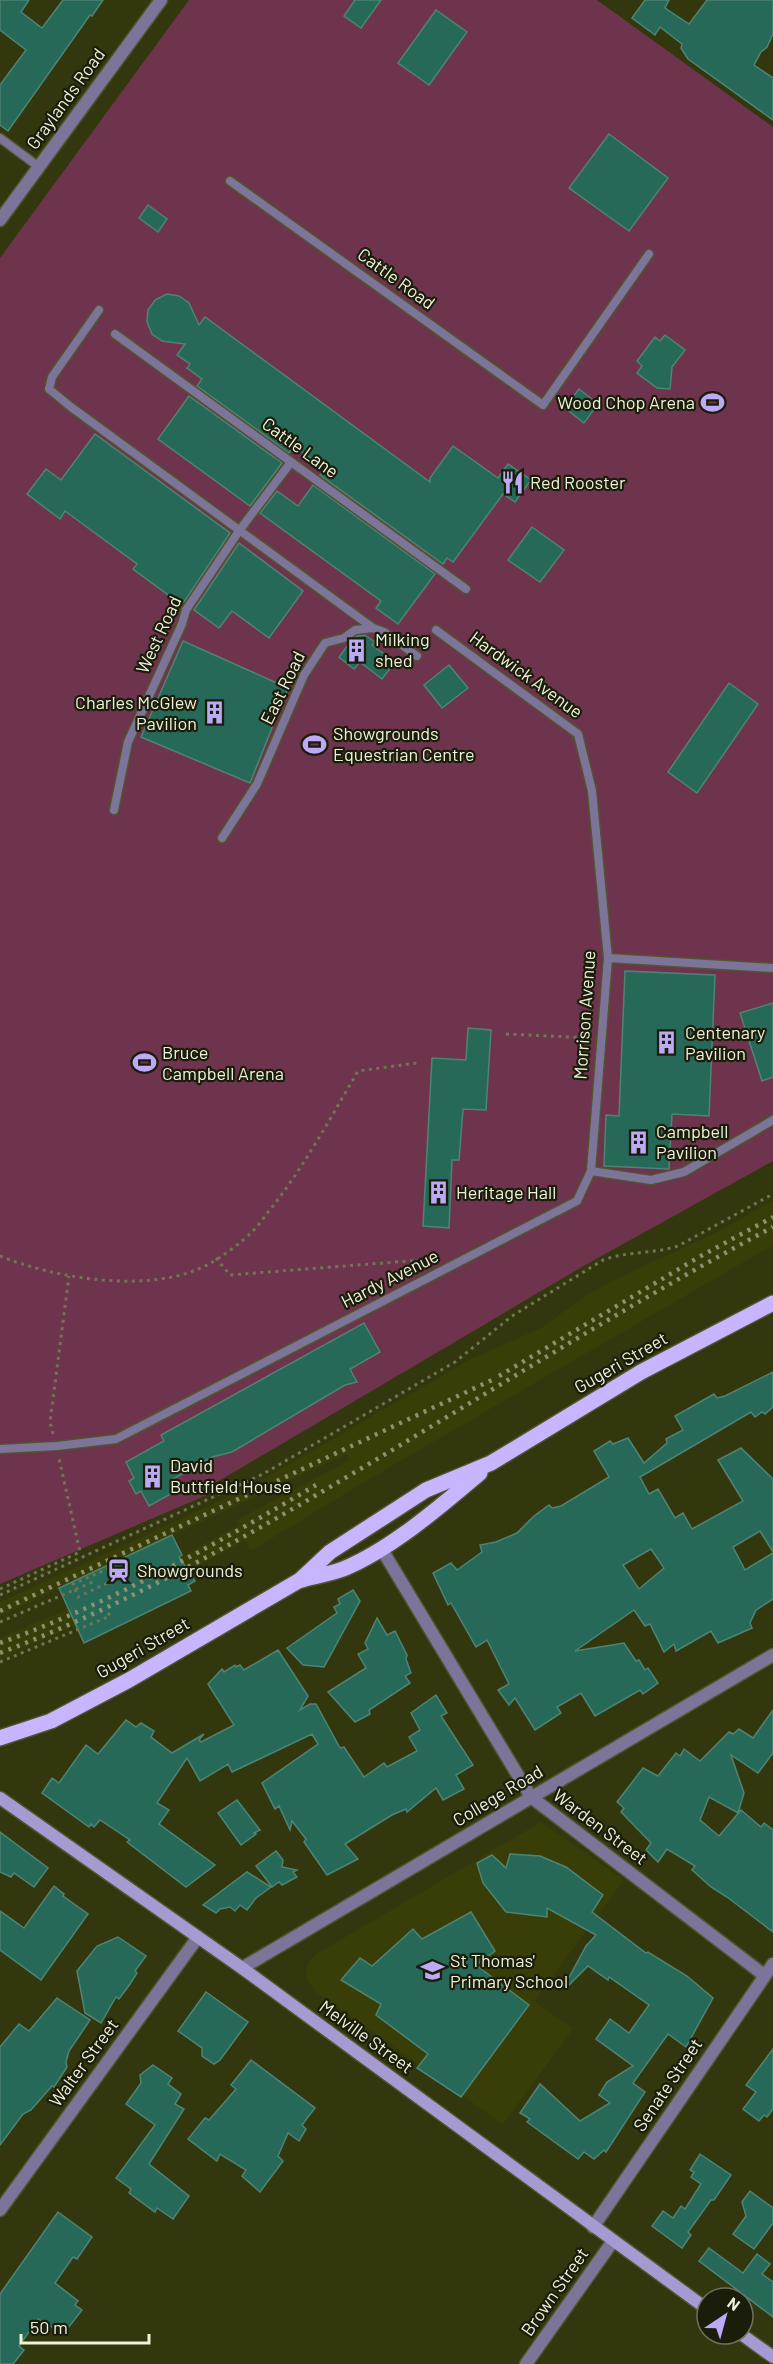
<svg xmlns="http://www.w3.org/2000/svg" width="773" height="2364" font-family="Barlow,sans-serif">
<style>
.built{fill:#393e09}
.green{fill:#6f344d}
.building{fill:#266959;stroke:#4f8475;stroke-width:1.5;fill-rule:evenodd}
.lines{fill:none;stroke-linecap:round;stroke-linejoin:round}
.lane-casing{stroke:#51552e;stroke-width:11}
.street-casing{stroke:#51552e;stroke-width:15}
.secondary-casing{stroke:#51552e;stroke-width:15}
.primary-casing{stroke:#51552e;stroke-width:18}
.path{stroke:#717552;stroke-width:3;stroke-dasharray:3 4.5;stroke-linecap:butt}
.lane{stroke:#7d7599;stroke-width:8}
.street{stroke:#7d7599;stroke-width:12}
.secondary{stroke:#a79ad3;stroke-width:12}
.primary{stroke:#c7b6ff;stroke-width:15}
.rail{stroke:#8d9171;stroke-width:4.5;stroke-dasharray:3 6;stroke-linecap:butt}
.labels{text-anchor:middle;stroke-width:4.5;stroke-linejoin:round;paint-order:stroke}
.street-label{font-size:18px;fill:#eef2db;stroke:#1b1d0b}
.poi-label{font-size:18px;fill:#eef2db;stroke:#1b1d0b;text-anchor:start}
</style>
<rect width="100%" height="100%" fill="#33370d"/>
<g class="built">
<path d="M773 1201V1245L364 1482 251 1551 244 1541 152 1591 0 1659V1638L109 1592 184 1555 239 1525 237 1520 350 1460 346 1454 0 1616V1602L252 1486 469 1360 541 1328 586 1296 614 1280 717 1232Z"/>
<path d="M541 1822 624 1880 534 2001 573 2029 503 2124 316 1992 306 1978 307 1965 315 1955Z"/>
</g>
<path class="green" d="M189 0H597L773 127V1161L587 1264 212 1485 216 1491 0 1584V258Z"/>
<g class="building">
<path d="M0 0H29L21 12 42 28 63 0H103L92 16 90 15 8 131 0 125V85L26 50 0 30Z"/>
<path d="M355 0H381L361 28 344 16Z"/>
<path d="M645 0H669L665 8 689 24 707 0H773V34L767 47 761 52 754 65 773 78V120L688 59 681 48 682 44 660 27 655 35 632 18Z"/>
<path d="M436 10 467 32 429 85 398 63Z"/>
<path d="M609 134 668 178 629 231 569 188Z"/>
<path d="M148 205 167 219 158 232 139 218Z"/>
<path d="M167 294 179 296 189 303 199 325 205 317 430 482V478L453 446 498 478 508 464 531 480 515 502 503 494 453 562 447 558 443 564 320 475 325 469 294 446 289 453 197 386 202 379 187 368 190 364 177 355 185 344 162 341 152 334 147 322 148 310 155 300Z"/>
<path d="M665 335 685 350 672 367 670 389 657 388 637 373 642 366 637 361 655 337 660 341Z"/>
<path d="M579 389 598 404 584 423 565 408Z"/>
<path d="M189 396 282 463 250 506 158 439Z"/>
<path d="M95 434 230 533 184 602 181 600 179 603 133 569 137 564 65 511 60 519 27 494 46 469 61 480Z"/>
<path d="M313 485 435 574 398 624 376 608 381 601 260 513 277 491 298 506Z"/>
<path d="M532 527 564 550 540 582 508 560Z"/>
<path d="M239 543 303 591 269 638 232 611 219 628 194 610Z"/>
<path d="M365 635 375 642 372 645 395 662 382 679 360 662 354 669 339 657 351 641 357 636Z"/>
<path d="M183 641 288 688 250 783 141 737Z"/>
<path d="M449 665 468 688 442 708 424 685Z"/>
<path d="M729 683 758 704 697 793 668 772Z"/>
<path d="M625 971 715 975 709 1116 672 1114 669 1169 604 1166 606 1115 619 1116Z"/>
<path d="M773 1003V1077L762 1081 740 1013Z"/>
<path d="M468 1028 491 1030 486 1110 463 1109 459 1160H452L449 1228 423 1226 432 1058 466 1060Z"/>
<path d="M364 1323 380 1352 350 1369 357 1382 345 1385 232 1452 212 1457 173 1479 178 1490 149 1506 141 1491 136 1494 129 1481 134 1478 126 1462 164 1441 161 1435Z"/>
<path d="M773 1372V1407L765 1414 762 1412 755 1417 751 1412 640 1477 649 1494 658 1489 675 1518 683 1513 692 1529 743 1501 718 1460 741 1448 773 1479V1552L760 1531 733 1547 745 1570 773 1553V1599L756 1610 750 1623 752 1628 718 1643 711 1631 676 1651 674 1644 664 1652 650 1624 645 1626 634 1610 575 1651 624 1643 636 1661 639 1660 645 1670 648 1668 658 1683 643 1694 640 1690 595 1716 581 1693 557 1707 561 1713 535 1730 515 1698 509 1705 498 1690 509 1684 487 1640 476 1647 451 1603 448 1605 433 1573 451 1563 457 1570 482 1552 480 1545 496 1542 517 1533 534 1516 549 1505 552 1508 561 1506 609 1477 594 1451 610 1441 613 1444 628 1438 644 1463 667 1443 666 1439 683 1430 675 1416 714 1394 717 1398 725 1396ZM651 1549 664 1568 639 1589 623 1565Z"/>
<path d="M172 1535 182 1555 179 1557 195 1581 188 1585 191 1591 84 1643 59 1588Z"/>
<path d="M353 1590 360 1601 324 1667 303 1665 287 1648 337 1613 334 1607 340 1604 338 1599Z"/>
<path d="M377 1618 387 1635 395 1631 407 1655 406 1659 411 1673 405 1676 410 1683 369 1710 370 1714 355 1722 328 1692 366 1668 358 1654 368 1649 365 1643Z"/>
<path d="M278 1650 308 1696 300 1710 310 1704H316L340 1748 344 1747 364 1777 384 1763 387 1767 417 1751 409 1737 420 1730 411 1713 436 1695 447 1713 441 1716 473 1765 456 1775 464 1789 443 1800 436 1788 407 1812 406 1809 392 1815 345 1844 358 1859 327 1875 304 1842 306 1839 292 1821 290 1830 279 1806 275 1809 262 1783 318 1744 312 1734 232 1772 228 1764 200 1781 187 1758 157 1803 169 1810 159 1824 215 1865 186 1887 127 1842 130 1840 100 1820 94 1827 91 1824 89 1827 42 1793 52 1778 59 1783 86 1745 98 1754 126 1720 136 1727 141 1723 154 1731 151 1737 172 1753 204 1734 199 1740 201 1742 234 1725 208 1684 222 1669 224 1672 235 1665 236 1667 240 1665 244 1670Z"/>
<path d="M773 1710V1753L758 1773 731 1755 744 1793 738 1813 709 1797 700 1820 719 1836 741 1810 761 1827 764 1823 773 1830V1932L727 1897 711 1887 692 1870 695 1866 667 1849 658 1862 646 1850 651 1843 621 1812 624 1808 617 1802 643 1768 658 1776 676 1753 680 1756 684 1749 700 1761 729 1732 733 1734 739 1729 753 1738Z"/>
<path d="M237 1800 260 1830 254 1833 256 1834 241 1845 218 1813Z"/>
<path d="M0 1832 48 1868 34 1887 14 1873 11 1877 0 1872Z"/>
<path d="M276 1851 283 1860 282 1867 297 1870 293 1872 297 1877 282 1885 279 1882 272 1887 256 1866Z"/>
<path d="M510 1854 540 1856 566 1867 603 1895 592 1912 646 1953 648 1952 687 1976 713 1998 686 2047 668 2034 633 2083 645 2092 606 2152 604 2150 594 2159 584 2152 578 2159 527 2122 530 2119 520 2113 540 2084 580 2121 610 2103 599 2095 607 2082 633 2066 596 2039 610 2019 629 2033 649 2005 609 1977 608 1980 588 1966 569 1985 566 1983 586 1946 596 1935 547 1908V1917L506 1912 483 1883 477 1863 492 1855 506 1868Z"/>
<path d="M247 1872 271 1887 256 1898 247 1910 240 1905 235 1911 230 1907 220 1909 216 1913 203 1905Z"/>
<path d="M54 1886 64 1894 63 1896 88 1914 41 1980 0 1950V1911L24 1928Z"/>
<path d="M471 1912 495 1951 476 1965 529 2005 461 2097 417 2068 428 2054 376 2015 381 2004 341 1980 360 1958 372 1966 413 1929 422 1939Z"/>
<path d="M118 1937 146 1956 135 1971 137 1973 130 1984 119 1999 116 1997 101 2023 85 2013 77 1971 97 1946Z"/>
<path d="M206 1992 248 2022 220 2060 214 2064 202 2056V2048L178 2031Z"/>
<path d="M57 1998 90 2020 69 2051 66 2062 67 2067 54 2087 52 2086 31 2110 23 2114 0 2145V2047L19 2024 29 2031Z"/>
<path d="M773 2049V2109L767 2117 764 2115 759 2121 743 2109 756 2092 746 2085Z"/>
<path d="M251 2060 315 2108 302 2125 306 2129 299 2141 288 2133 278 2156 283 2161 260 2192 242 2176 246 2170 220 2154 217 2161 188 2139 205 2118 209 2120 236 2089 231 2085Z"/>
<path d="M153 2065 172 2078 168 2084 181 2094 175 2104 184 2109 149 2164 189 2196 173 2219 157 2208 155 2212 129 2193 131 2189 116 2178 155 2125 126 2104 141 2083 140 2075Z"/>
<path d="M700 2154 731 2175 714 2200H711L688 2232 691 2235 682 2248 652 2226 663 2211 673 2218 681 2206 685 2209 701 2184 691 2177 694 2172 690 2170Z"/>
<path d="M750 2191 773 2208V2223L754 2249 733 2234 746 2216 742 2202Z"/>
<path d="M58 2212 92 2237 77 2259 73 2257 55 2283 78 2301 75 2305 82 2310 65 2332 58 2326 57 2330 38 2319 19 2346 24 2350 13 2364H0V2294Z"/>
<path d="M709 2248 743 2273 757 2254 770 2264 762 2274 773 2282V2317L699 2261Z"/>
</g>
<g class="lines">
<defs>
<g id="lane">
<path d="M0 138 39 167"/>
<path d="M230 181 543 405 649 254"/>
<path d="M99 310 52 377 49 389 71 407 373 628"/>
<path d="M115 334 466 589"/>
<path d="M436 630 578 734 592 791 608 958 591 1171"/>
<path d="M114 810 128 742 182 624 186 610 239 531 291 462"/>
<path d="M222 838 257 784 304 675 325 643 344 638 355 630 373 628 384 632 417 656"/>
<path d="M608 958 773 968"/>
<path d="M0 1449 57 1446 116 1439 577 1201 591 1171 651 1180 684 1172 773 1120"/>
</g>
<g id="street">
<path d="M0 220 161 0"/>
<path d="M381 1548 531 1797 764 1975"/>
<path d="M242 1968 773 1655"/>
<path d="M0 2210 198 1937"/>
<path d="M593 2227 773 1964"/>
<path d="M526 2364 613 2241"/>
</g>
<g id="secondary">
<path d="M0 1798 242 1968 707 2309"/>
<path d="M741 2334 773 2357"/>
</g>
<g id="primary">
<path d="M302 1580C315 1576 330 1574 343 1569 390 1550 441 1506 480 1473"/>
<path d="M0 1738 51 1721 129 1680 300 1580 330 1552 426 1490 491 1463 641 1372 773 1303"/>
</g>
</defs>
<use href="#lane" class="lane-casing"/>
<use href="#street" class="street-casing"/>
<use href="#secondary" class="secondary-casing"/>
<use href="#primary" class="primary-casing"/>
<g class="path">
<path d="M506 1034 591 1038"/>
<path d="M0 1256C57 1279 152 1295 209 1264 223 1256 241 1243 253 1231 260 1224 266 1214 273 1206 305 1165 331 1117 358 1071L417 1063"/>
<path d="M216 1258 230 1275 421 1260"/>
<path d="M53 1434 50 1422 69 1276"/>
<path d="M115 1562 124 1581"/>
<path d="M116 1565 73 1584 78 1597 122 1576"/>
<path d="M0 1589 80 1552 59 1458"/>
<path d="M0 1595 263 1474 455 1362 512 1316 603 1260C627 1251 654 1254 678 1246L773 1194"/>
<path d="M0 1622 95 1581"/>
<path d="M0 1662 110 1616 108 1612"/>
</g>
<use href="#lane" class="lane"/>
<use href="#street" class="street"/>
<use href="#secondary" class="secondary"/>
<use href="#primary" class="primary"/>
<g class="rail">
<path d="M499 1376 699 1257 773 1217"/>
<path d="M0 1611 492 1380"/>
<path d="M0 1643C111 1603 215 1545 316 1485"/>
<path d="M0 1653C118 1608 227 1548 335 1484 481 1398 624 1306 773 1227"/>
</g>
</g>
<defs>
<symbol id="stadium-bare" viewBox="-9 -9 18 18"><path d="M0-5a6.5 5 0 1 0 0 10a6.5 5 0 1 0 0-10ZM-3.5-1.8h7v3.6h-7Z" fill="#bcaaf6" stroke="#1b1d0b" stroke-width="2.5" paint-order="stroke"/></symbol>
<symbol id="restaurant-bare" viewBox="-9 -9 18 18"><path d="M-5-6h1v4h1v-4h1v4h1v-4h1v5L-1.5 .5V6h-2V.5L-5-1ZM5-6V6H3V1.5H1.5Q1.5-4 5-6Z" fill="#bcaaf6" stroke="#1b1d0b" stroke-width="2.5" paint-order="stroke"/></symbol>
<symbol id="building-bare" viewBox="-9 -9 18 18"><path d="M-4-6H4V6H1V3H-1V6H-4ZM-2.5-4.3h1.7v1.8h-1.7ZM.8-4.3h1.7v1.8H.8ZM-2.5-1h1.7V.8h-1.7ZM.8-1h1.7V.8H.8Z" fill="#bcaaf6" stroke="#1b1d0b" stroke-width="2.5" paint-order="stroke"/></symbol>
<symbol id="station-bare" viewBox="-9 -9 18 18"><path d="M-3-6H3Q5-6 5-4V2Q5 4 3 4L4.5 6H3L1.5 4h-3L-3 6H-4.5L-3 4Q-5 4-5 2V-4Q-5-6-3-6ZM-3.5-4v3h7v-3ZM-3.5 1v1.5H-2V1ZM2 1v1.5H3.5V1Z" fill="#bcaaf6" stroke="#1b1d0b" stroke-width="2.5" paint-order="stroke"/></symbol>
<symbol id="school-bare" viewBox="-9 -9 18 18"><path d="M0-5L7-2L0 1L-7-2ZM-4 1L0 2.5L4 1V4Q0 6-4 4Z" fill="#bcaaf6" stroke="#1b1d0b" stroke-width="2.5" paint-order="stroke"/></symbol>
</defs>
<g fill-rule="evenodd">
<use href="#stadium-bare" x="696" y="386" width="33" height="33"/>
<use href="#restaurant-bare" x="496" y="466" width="33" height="33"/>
<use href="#building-bare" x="340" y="634" width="33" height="33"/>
<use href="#building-bare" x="198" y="696" width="33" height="33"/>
<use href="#stadium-bare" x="298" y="728" width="33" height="33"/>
<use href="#building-bare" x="650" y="1026" width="33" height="33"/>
<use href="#stadium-bare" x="128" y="1046" width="33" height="33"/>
<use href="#building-bare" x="622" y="1126" width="33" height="33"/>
<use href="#building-bare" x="422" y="1176" width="33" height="33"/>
<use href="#building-bare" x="136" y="1460" width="33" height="33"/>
<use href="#station-bare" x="102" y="1554" width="33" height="33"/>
<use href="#school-bare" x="416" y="1954" width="33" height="33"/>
</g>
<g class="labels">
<g class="street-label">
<text transform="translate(66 99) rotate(-54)" y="6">Graylands Road</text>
<text transform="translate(396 279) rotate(36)" y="6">Cattle Road</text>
<text transform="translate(300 448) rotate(36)" y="6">Cattle Lane</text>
<text transform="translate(159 635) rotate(-65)" y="6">West Road</text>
<text transform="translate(526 675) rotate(36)" y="6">Hardwick Avenue</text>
<text transform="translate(283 688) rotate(-64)" y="6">East Road</text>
<text transform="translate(585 1015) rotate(-86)" y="6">Morrison Avenue</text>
<text transform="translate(390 1279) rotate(-27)" y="6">Hardy Avenue</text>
<text transform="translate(621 1363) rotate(-30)" y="6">Gugeri Street</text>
<text transform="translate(143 1648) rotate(-30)" y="6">Gugeri Street</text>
<text transform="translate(498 1796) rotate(-31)" y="6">College Road</text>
<text transform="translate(600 1827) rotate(37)" y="6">Warden Street</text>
<text transform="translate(366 2037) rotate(36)" y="6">Melville Street</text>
<text transform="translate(84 2063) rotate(-54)" y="6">Walter Street</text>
<text transform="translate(668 2085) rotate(-56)" y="6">Senate Street</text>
<text transform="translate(555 2292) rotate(-55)" y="6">Brown Street</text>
</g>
<g class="poi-label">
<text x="695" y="409" text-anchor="end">Wood Chop Arena</text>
<text x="530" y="489">Red Rooster</text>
<text x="375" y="646">Milking<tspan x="375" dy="21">shed</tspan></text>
<text x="197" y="709" text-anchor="end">Charles McGlew<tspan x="197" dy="21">Pavilion</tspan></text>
<text x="333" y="740">Showgrounds<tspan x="333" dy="21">Equestrian Centre</tspan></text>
<text x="685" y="1039">Centenary<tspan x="685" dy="21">Pavilion</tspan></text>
<text x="162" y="1059">Bruce<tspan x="162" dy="21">Campbell Arena</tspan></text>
<text x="656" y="1138">Campbell<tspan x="656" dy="21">Pavilion</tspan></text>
<text x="456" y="1199">Heritage Hall</text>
<text x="170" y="1472">David<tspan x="170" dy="21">Buttfield House</tspan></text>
<text x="137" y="1577">Showgrounds</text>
<text x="450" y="1967">St Thomas'<tspan x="450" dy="21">Primary School</tspan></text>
</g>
</g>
<g transform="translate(725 2316) rotate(36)"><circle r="28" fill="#1b1d0b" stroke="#6f725e" stroke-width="1.5"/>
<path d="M0-4.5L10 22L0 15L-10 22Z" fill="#bcaaf6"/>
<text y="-9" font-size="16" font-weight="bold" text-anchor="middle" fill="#eef2db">N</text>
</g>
<path d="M21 2334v9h128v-9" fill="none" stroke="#eef2db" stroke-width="3"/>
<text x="30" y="2334" font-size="18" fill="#eef2db" stroke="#1b1d0b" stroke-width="4.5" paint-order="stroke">50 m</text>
</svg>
